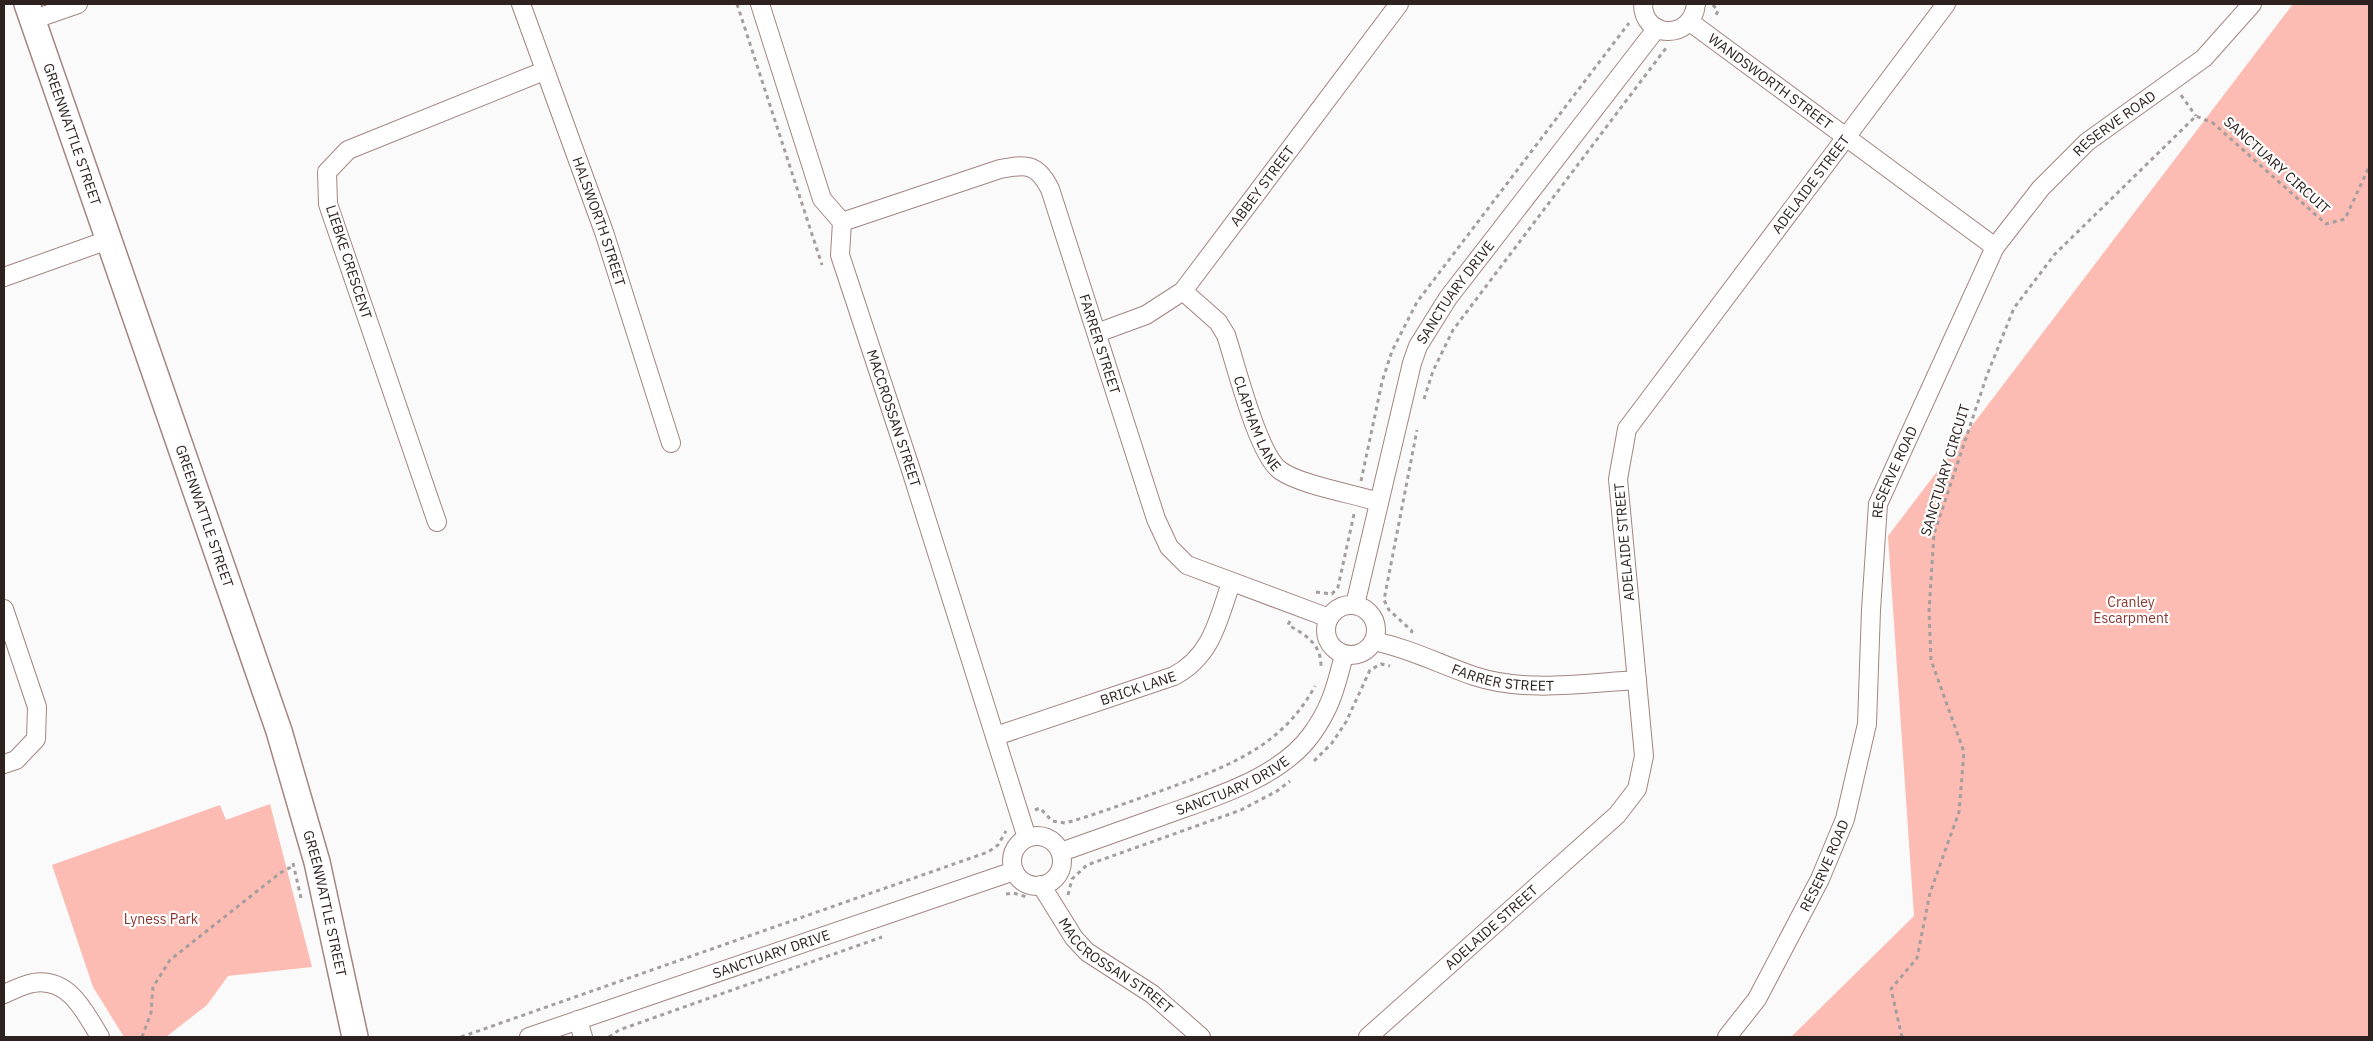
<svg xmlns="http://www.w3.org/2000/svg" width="2373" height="1041" font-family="'IBM Plex Sans',sans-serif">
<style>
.green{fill:#fcbcb3}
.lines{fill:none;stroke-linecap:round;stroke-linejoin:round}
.street-casing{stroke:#a48580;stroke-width:20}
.secondary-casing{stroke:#a48580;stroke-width:28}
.path{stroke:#a49f9e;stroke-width:3;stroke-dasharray:4 4;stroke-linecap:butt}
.street{stroke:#fff;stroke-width:18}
.secondary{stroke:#fff;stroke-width:25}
.labels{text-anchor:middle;stroke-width:4.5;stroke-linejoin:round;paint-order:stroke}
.street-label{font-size:14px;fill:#2e2220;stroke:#fff}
.park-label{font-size:14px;fill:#8c342e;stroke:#fff}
</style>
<rect width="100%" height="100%" fill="#fafafa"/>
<g class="green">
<path d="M2293 4H2369V1037H1791L1914 916 1888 536Z"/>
<path d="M270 804 312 967 228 976 207 1005 166 1037H124L93 987 52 865 220 805 226 820Z"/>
</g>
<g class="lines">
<defs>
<g id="street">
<path id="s1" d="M521 4 604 232 671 443"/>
<path id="s2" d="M760 4 822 199 842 222 840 255 910 467 1027 838"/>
<path d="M1643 4C1643 39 1692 41 1696 4"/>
<path d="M32 20 78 4"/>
<path id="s3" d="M1690 22 1995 247"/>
<path id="s4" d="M842 222 1000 169C1026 164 1037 163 1050 189L1156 519 1169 547 1187 565 1329 618"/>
<path d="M4 277 108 240"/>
<path id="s5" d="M1183 291 1218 322 1226 335C1236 365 1258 456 1281 471 1301 485 1354 494 1379 502"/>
<path id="s6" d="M1097 333 1146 315 1183 291 1399 4"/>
<path d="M437 522 328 204 327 172 348 150 544 71"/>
<circle cx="1351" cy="630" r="25"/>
<path id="s7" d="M1355 605 1412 363 1418 346 1448 298 1657 28"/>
<path d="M4 609 37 707 36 739 16 760 4 764"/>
<path id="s8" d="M1374 641C1411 649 1439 664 1474 676 1526 693 1584 683 1637 680"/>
<path id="s9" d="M996 736 1174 676C1212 656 1218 620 1231 583"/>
<circle cx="1037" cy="861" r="25"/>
<path id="s10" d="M1061 852C1094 840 1128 828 1162 816 1211 798 1279 779 1311 735 1331 708 1336 686 1344 655"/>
<path id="s11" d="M1041 885 1074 938 1087 952 1152 994 1201 1037"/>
<path d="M4 994C13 990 23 985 33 983 69 977 85 1012 100 1037"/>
<path d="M578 1020 583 1037"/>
<path id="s12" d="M529 1037 1014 871"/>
<path id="s13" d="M1368 1037 1617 815 1637 789 1644 756 1618 479 1627 429 1946 4"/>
<path id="s14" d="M1727 1037 1757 999 1820 879 1845 819 1867 724 1871 610 1878 504 1995 247 2041 188 2087 142 2204 58 2252 4"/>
</g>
<g id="secondary">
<path id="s15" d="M27 4 279 731 317 862 355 1037"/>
</g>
</defs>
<use href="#street" class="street-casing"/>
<use href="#secondary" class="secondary-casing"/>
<g class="path">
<path d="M737 4 822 265"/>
<path d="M1713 5 1718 11 1714 18"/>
<path d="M2181 95 2196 116"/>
<path d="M1424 399 1433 371 1453 330 1666 48"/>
<path d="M1361 481 1382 382 1392 351 1417 302 1629 23"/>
<path d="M1316 592 1332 594 1338 587 1354 514"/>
<path d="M1290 621 1288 625C1306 635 1321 644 1321 666"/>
<path d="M1411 633 1412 631 1389 610 1384 600 1417 430"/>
<path d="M1314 761 1332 743 1346 722 1370 670 1381 664 1390 666"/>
<path d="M1035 810 1040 808 1052 821 1065 823C1095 815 1125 803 1155 793 1220 769 1280 751 1315 686"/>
<path d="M293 863 301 898"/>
<path d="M1006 894 1013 893 1027 897"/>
<path d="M1068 895 1072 879 1087 865 1241 810 1277 791 1290 781"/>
<path d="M142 1037 151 1013 153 987 170 960 280 873 293 866"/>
<path d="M461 1037 988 852 998 845 1006 831"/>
<path d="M609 1037 619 1030 882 937"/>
<path d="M1902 1037 1891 989 1917 958 1930 893 1959 812 1964 752 1931 660 1929 611 1934 534 1987 375 2014 308 2055 254 2196 116 2213 123 2326 224 2345 219 2369 167"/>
</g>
<use href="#street" class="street"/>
<use href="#secondary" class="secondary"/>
</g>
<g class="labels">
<g class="street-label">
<text dy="5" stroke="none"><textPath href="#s3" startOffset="100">WANDSWORTH STREET</textPath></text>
<text dy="5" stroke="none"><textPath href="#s14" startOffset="1022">RESERVE ROAD</textPath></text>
<text dy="5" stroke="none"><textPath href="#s15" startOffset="138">GREENWATTLE STREET</textPath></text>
<text transform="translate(2277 165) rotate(42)" y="5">SANCTUARY CIRCUIT</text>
<text dy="5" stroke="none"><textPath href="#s13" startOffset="1035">ADELAIDE STREET</textPath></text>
<text dy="5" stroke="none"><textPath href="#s6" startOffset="228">ABBEY STREET</textPath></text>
<text dy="5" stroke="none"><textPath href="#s1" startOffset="231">HALSWORTH STREET</textPath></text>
<text transform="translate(349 262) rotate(72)" y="5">LIEBKE CRESCENT</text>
<text dy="5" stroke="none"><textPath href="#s7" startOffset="332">SANCTUARY DRIVE</textPath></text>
<text dy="5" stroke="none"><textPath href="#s4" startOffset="390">FARRER STREET</textPath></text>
<text dy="5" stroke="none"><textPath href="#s2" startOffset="440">MACCROSSAN STREET</textPath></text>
<text dy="5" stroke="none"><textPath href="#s5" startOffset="156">CLAPHAM LANE</textPath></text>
<text transform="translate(1945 470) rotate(-73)" y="5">SANCTUARY CIRCUIT</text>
<text dy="5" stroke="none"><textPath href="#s14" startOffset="602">RESERVE ROAD</textPath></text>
<text dy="5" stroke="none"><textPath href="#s15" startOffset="542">GREENWATTLE STREET</textPath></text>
<text transform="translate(1624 542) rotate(-95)" y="5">ADELAIDE STREET</text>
<text dy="5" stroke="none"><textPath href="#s8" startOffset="135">FARRER STREET</textPath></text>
<text dy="5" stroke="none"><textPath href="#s9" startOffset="150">BRICK LANE</textPath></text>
<text dy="5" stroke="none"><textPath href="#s10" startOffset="184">SANCTUARY DRIVE</textPath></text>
<text dy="5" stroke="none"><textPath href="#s14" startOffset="198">RESERVE ROAD</textPath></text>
<text dy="5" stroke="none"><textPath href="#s15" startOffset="948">GREENWATTLE STREET</textPath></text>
<text dy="5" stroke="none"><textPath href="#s13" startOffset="165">ADELAIDE STREET</textPath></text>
<text dy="5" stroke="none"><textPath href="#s12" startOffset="256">SANCTUARY DRIVE</textPath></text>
<text dy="5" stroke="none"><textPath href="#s11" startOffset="112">MACCROSSAN STREET</textPath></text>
</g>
<g class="park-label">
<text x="2131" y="607">Cranley<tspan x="2131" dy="16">Escarpment</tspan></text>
<text x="161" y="924">Lyness Park</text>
</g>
</g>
<rect width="2373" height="1041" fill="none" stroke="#2e2220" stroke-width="10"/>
</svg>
